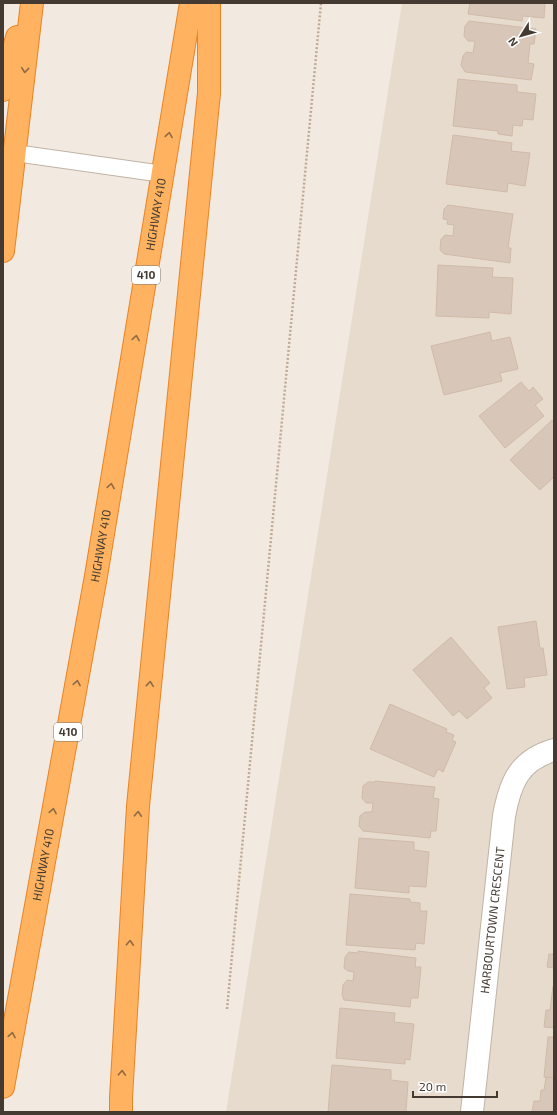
<svg xmlns="http://www.w3.org/2000/svg" width="557" height="1115" font-family="'Exo 2',sans-serif">
<style>
.residential{fill:#e7dbce}
.building{fill:#d8c7b9;stroke:#d0baa8}
.lines{fill:none;stroke-linecap:round;stroke-linejoin:round}
.service-casing{stroke:#c1b3a6;stroke-width:18}
.minor-casing{stroke:#c1b3a6;stroke-width:24}
.motorway-casing{stroke:#ea8324;stroke-width:24}
.path{stroke:#c1aa93;stroke-width:2.5;stroke-dasharray:2 2;stroke-linecap:butt}
.service{stroke:#fff;stroke-width:16}
.minor{stroke:#fff;stroke-width:22}
.motorway{stroke:#ffb25f;stroke-width:22}
.oneway{stroke:#8f6a44}
.labels{text-anchor:middle;stroke-width:3;stroke-linejoin:round;paint-order:stroke}
.shield{fill:#fff;stroke:#7c7570;stroke-width:1}
.shield-label{font-size:11px;font-weight:bold;fill:#443a32}
.street-label{font-size:12px;fill:#443a32;stroke:#fff}
</style>
<rect width="100%" height="100%" fill="#f2eae1"/>
<path class="residential" d="M402 3H554V1112H226Z"/>
<g class="building">
<path d="M470 3H545L544 18 523 16 522 21 468 14Z"/>
<path d="M469 21 536 29 534 44H530L528 63 534 64 531 80 465 72 461 65 463 56 466 52 473 53 475 41H468L464 36 465 26Z"/>
<path d="M458 79 517 85V92L536 94 533 120 523 119 522 126 513 125 512 136 498 134V131L453 126Z"/>
<path d="M453 135 512 143 511 151 530 153 525 186 508 183 507 192 446 184Z"/>
<path d="M448 205 513 214 508 248H511L510 263 444 254 440 250 441 239 445 235 453 236 454 225 447 224 448 220 443 219 444 209Z"/>
<path d="M438 265 493 268 492 277 513 278 511 314 489 312V318L436 316Z"/>
<path d="M490 332 492 341 510 337 518 369 500 373 502 381 444 395 431 346Z"/>
<path d="M521 382 529 391 533 387 543 399 535 405 544 416 505 448 479 416Z"/>
<path d="M552 420 554 422V477L540 490 510 460Z"/>
<path d="M536 621 540 648H543L547 675 524 678 525 687 507 689 498 627Z"/>
<path d="M451 637 490 683 484 688 492 698 467 719 459 711 453 716 413 670Z"/>
<path d="M390 704 447 729 446 732 454 735 452 740 456 742 443 772 438 769 434 777 370 749Z"/>
<path d="M375 781 435 787 433 798 439 799 436 831H431L430 838 363 831 359 826 360 816 365 812H372L373 803H366L362 798 363 786 368 782H375Z"/>
<path d="M359 838 414 842V850L429 852 426 887 409 886V893L355 888Z"/>
<path d="M350 894 410 899V902L420 903V911H427L424 944 416 943 415 950 346 945Z"/>
<path d="M358 951 416 958 415 967H421L418 998H411L410 1007 344 1000 342 995 343 985 347 980 353 981 354 972 348 971 344 968 345 957 349 952 358 953Z"/>
<path d="M549 954H554V968L547 967Z"/>
<path d="M553 986H554V1028L544 1027 546 1010H550Z"/>
<path d="M340 1008 395 1013 394 1022 414 1024 410 1060 405 1059V1064L336 1058Z"/>
<path d="M548 1037H554V1078L544 1077Z"/>
<path d="M332 1065 391 1070V1080L408 1082 406 1112H328Z"/>
<path d="M546 1077 554 1078V1112H532L534 1101H540L541 1090H544Z"/>
</g>
<g class="lines">
<defs>
<path id="service" d="M15 153 163 174"/>
<g id="minor">
<path id="s1" d="M472 1112 504 816C510 783 519 760 554 750"/>
</g>
<g id="motorway">
<path d="M3 90 17 37"/>
<path d="M3 251 32 3"/>
<path id="s2" d="M3 1087 96 576 191 3"/>
<path d="M121 1112V1098L138 806 209 93V3"/>
</g>
</defs>
<use href="#service" class="service-casing"/>
<use href="#minor" class="minor-casing"/>
<use href="#motorway" class="motorway-casing"/>
<path class="path" d="M227 1009 321 3"/>
<use href="#service" class="service"/>
<use href="#minor" class="minor"/>
<use href="#motorway" class="motorway"/>
</g>
<defs><path id="oneway-chevron" d="M-2-3.5L2.5 0L-2 3.5" fill="none" stroke-width="1.6" stroke-linecap="round" stroke-linejoin="round"/></defs>
<g class="oneway">
<use href="#oneway-chevron" transform="translate(25 70) rotate(96)"/>
<use href="#oneway-chevron" transform="translate(169 135) rotate(-81)"/>
<use href="#oneway-chevron" transform="translate(136 338) rotate(-81)"/>
<use href="#oneway-chevron" transform="translate(111 486) rotate(-81)"/>
<use href="#oneway-chevron" transform="translate(77 683) rotate(-80)"/>
<use href="#oneway-chevron" transform="translate(150 684) rotate(-84)"/>
<use href="#oneway-chevron" transform="translate(53 811) rotate(-80)"/>
<use href="#oneway-chevron" transform="translate(138 814) rotate(-87)"/>
<use href="#oneway-chevron" transform="translate(130 943) rotate(-87)"/>
<use href="#oneway-chevron" transform="translate(12 1035) rotate(-80)"/>
<use href="#oneway-chevron" transform="translate(122 1073) rotate(-87)"/>
</g>
<g class="labels">
<g class="shield">
<rect x="132" y="266" width="28" height="18" rx="3"/>
<rect x="54" y="723" width="28" height="18" rx="3"/>
</g>
<g class="shield-label">
<text x="146" y="279">410</text>
<text x="68" y="736">410</text>
</g>
<g class="street-label">
<text dy="4" stroke="none"><textPath href="#s2" startOffset="886">HIGHWAY 410</textPath></text>
<text dy="4" stroke="none"><textPath href="#s2" startOffset="550">HIGHWAY 410</textPath></text>
<text dy="4" stroke="none"><textPath href="#s2" startOffset="226">HIGHWAY 410</textPath></text>
<text dy="4" stroke="none"><textPath href="#s1" startOffset="193">HARBOURTOWN CRESCENT</textPath></text>
</g>
</g>
<rect width="557" height="1115" fill="none" stroke="#443a32" stroke-width="8"/>
<g transform="translate(521 36) rotate(233)" stroke="#ffffff" stroke-width="3" paint-order="stroke">
<path d="M0-3L7 15L0 10L-7 15Z" fill="#443a32"/>
<text y="-6" font-size="11" font-weight="bold" text-anchor="middle" fill="#443a32">N</text>
</g>
<path d="M413 1091v6h84v-6" fill="none" stroke="#443a32" stroke-width="2"/>
<text x="419" y="1091" font-size="12" fill="#443a32" stroke="#ffffff" stroke-width="3" paint-order="stroke">20 m</text>
</svg>
